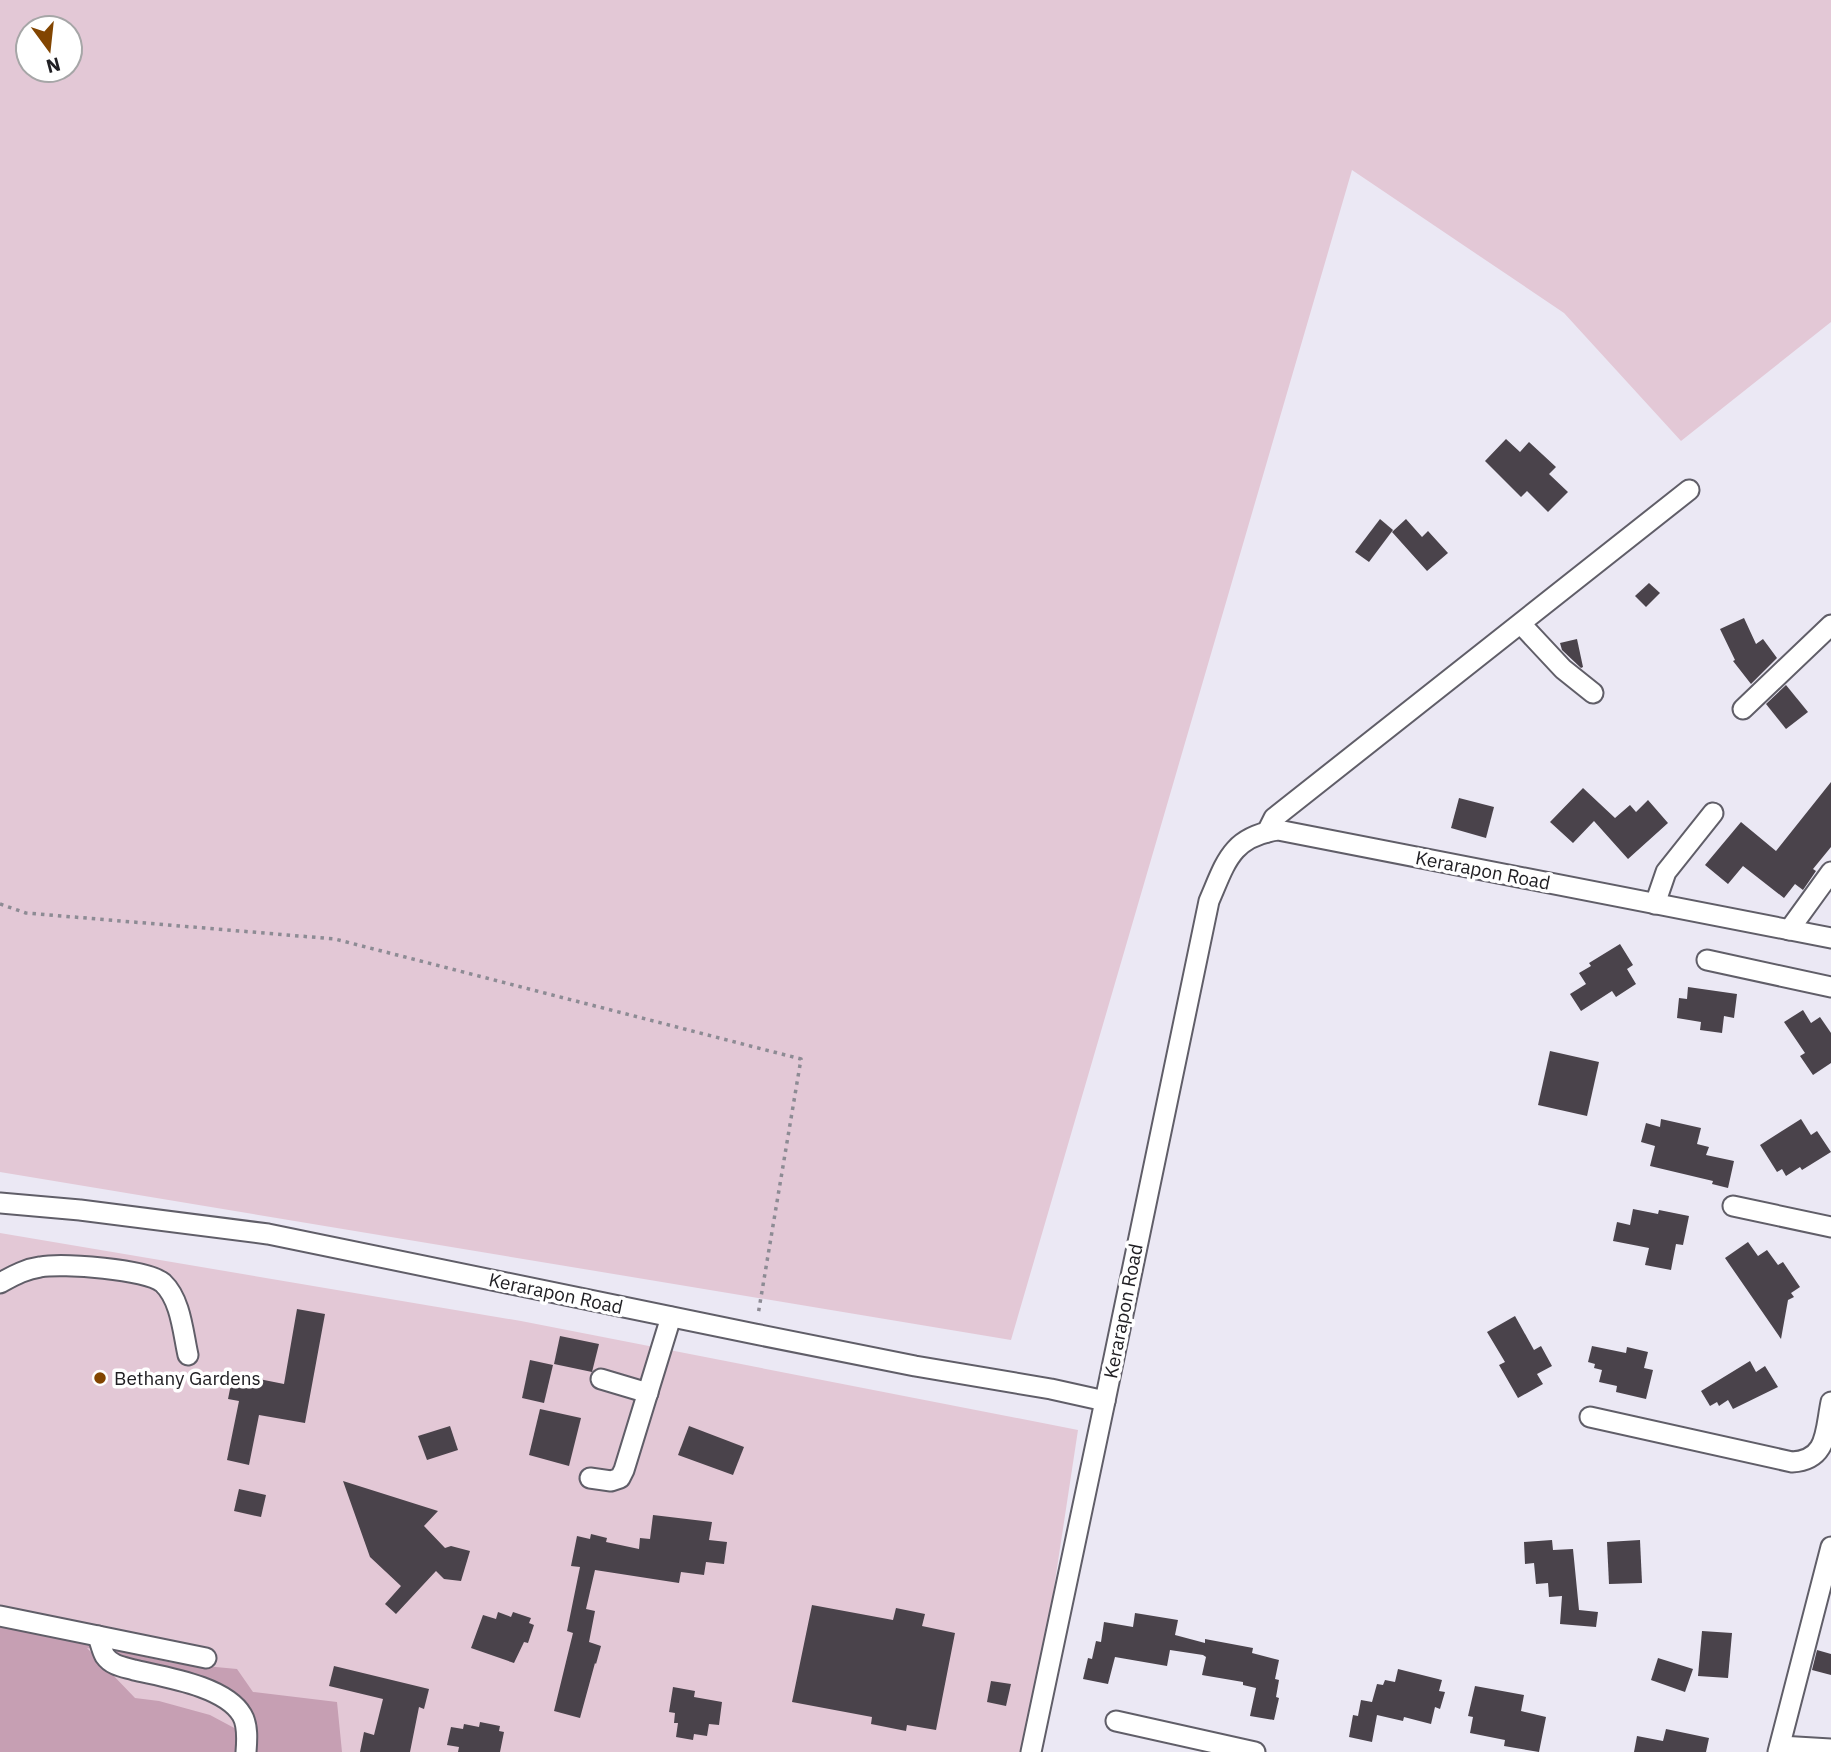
<svg xmlns="http://www.w3.org/2000/svg" width="1831" height="1752" font-family="'IBM Plex Sans',sans-serif">
<style>
.green{fill:#e3c8d6;fill-rule:evenodd}
.forest{fill:#c69fb3;fill-rule:evenodd}
.building{fill:#4a434b}
.lines{fill:none;stroke-linecap:round;stroke-linejoin:round}
.minor-casing{stroke:#605e68;stroke-width:23}
.path{stroke:#8d8b94;stroke-width:3.5;stroke-dasharray:3.5 5;stroke-linecap:butt}
.minor{stroke:#fff;stroke-width:19}
.poi-dot{fill:#824501;stroke:#fff;stroke-width:2.5}
.labels{text-anchor:middle;stroke-width:7;stroke-linejoin:round;paint-order:stroke}
.street-label{font-size:19px;fill:#212024;stroke:#fff}
.poi-label{font-size:19px;fill:#212024;stroke:#fff;text-anchor:start}
</style>
<rect width="100%" height="100%" fill="#ebe8f4"/>
<g class="green">
<path d="M0 0H1831V322L1681 441 1564 313 1352 170 1011 1340 0 1172ZM70 28V70H28V28Z"/>
<path d="M0 1233 521 1321 1078 1430 1029 1752H0Z"/>
</g>
<path class="forest" d="M0 1625 173 1663 237 1669 253 1692 337 1702 342 1752H0ZM87 1648C117 1651 172 1678 200 1693 223 1705 226 1711 255 1716L256 1724 253 1738 210 1715 159 1701 135 1698Z"/>
<g class="building">
<path d="M1506 439 1520 452 1529 442 1556 467 1549 474 1568 492 1548 512 1527 491 1521 497 1485 461Z"/>
<path d="M1380 519 1393 530 1369 562 1355 552Z"/>
<path d="M1406 519 1422 537 1428 531 1448 553 1427 571 1392 532Z"/>
<path d="M1649 583 1660 593 1646 607 1635 596Z"/>
<path d="M1744 618 1756 644 1763 639 1777 658 1751 684 1733 661 1735 660 1720 629Z"/>
<path d="M1577 639 1583 667 1581 668 1562 650 1560 643Z"/>
<path d="M1786 685 1808 712 1786 729 1766 704Z"/>
<path d="M1831 782V847L1813 869 1816 871 1803 890 1795 884 1784 898 1743 866 1728 884 1705 865 1741 822 1776 851Z"/>
<path d="M1583 788 1615 818 1630 805 1636 812 1648 800 1668 823 1628 859 1594 821 1573 843 1550 822Z"/>
<path d="M1459 798 1494 807 1486 838 1451 828Z"/>
<path d="M1620 944 1633 965 1627 969 1636 984 1616 997 1612 991 1581 1011 1570 994 1586 984 1579 973 1591 966 1589 963Z"/>
<path d="M1688 987 1737 994 1734 1018 1724 1016 1722 1033 1700 1030 1701 1022 1677 1018 1679 998 1687 999Z"/>
<path d="M1803 1010 1811 1023 1820 1017 1831 1033V1063L1813 1075 1800 1056 1805 1053 1784 1022Z"/>
<path d="M1550 1051 1599 1062 1587 1116 1538 1105Z"/>
<path d="M1661 1119 1701 1128 1697 1144 1709 1147 1706 1155 1734 1161 1728 1188 1712 1184 1713 1181 1650 1166 1655 1146 1641 1142 1646 1123 1660 1127Z"/>
<path d="M1801 1119 1811 1135 1817 1131 1831 1152 1802 1170 1800 1167 1786 1176 1782 1169 1777 1172 1760 1145Z"/>
<path d="M1633 1209 1658 1214 1659 1210 1689 1216 1683 1245 1676 1244 1671 1270 1645 1265 1649 1248 1613 1241 1617 1222 1630 1225Z"/>
<path d="M1748 1242 1758 1256 1767 1250 1778 1265 1783 1262 1800 1287 1791 1293 1794 1297 1788 1300 1781 1339 1725 1258Z"/>
<path d="M297 1309 325 1314 305 1423 259 1415 249 1465 227 1460 239 1401 228 1399 233 1374 284 1384Z"/>
<path d="M1515 1316 1534 1350 1541 1346 1552 1366 1537 1374 1543 1384 1518 1398 1499 1365 1505 1362 1487 1332Z"/>
<path d="M560 1336 599 1344 592 1372 554 1364Z"/>
<path d="M1592 1346 1626 1353 1627 1347 1648 1352 1644 1368 1653 1370 1646 1399 1616 1392 1617 1386 1599 1382 1602 1370 1594 1368 1595 1364 1588 1362Z"/>
<path d="M530 1360 553 1365 544 1403 522 1398Z"/>
<path d="M1750 1361 1756 1372 1765 1366 1778 1387 1733 1409 1728 1400 1719 1406 1717 1402 1710 1406 1701 1391Z"/>
<path d="M540 1409 581 1418 569 1466 529 1455Z"/>
<path d="M450 1426 458 1450 427 1460 418 1436Z"/>
<path d="M689 1426 744 1447 733 1475 678 1455Z"/>
<path d="M343 1481 438 1511 424 1526 445 1548 451 1546 470 1551 461 1581 444 1579 436 1571 396 1614 385 1604 401 1586 370 1557Z"/>
<path d="M239 1489 266 1495 261 1517 234 1511Z"/>
<path d="M653 1515 712 1522 709 1540 727 1542 724 1564 706 1562 704 1575 681 1572 679 1583 595 1570 586 1609 595 1611 589 1642 601 1646 596 1664 595 1663 580 1718 554 1711 573 1633 567 1631 580 1567 571 1566 577 1536 590 1539 591 1534 607 1538 606 1542 639 1549 640 1538 650 1539Z"/>
<path d="M1552 1540 1553 1550 1573 1549 1579 1610 1598 1612 1596 1627 1560 1624 1562 1596 1549 1597 1548 1583 1536 1584 1534 1563 1525 1564 1524 1542Z"/>
<path d="M1640 1540 1642 1583 1609 1584 1607 1542Z"/>
<path d="M812 1605 893 1620 896 1608 925 1614 922 1626 955 1633 936 1730 907 1725 906 1731 871 1724 872 1717 792 1702Z"/>
<path d="M498 1612 511 1617 513 1612 531 1618 529 1623 534 1625 528 1643 524 1642 514 1663 471 1648 483 1615 496 1619Z"/>
<path d="M1135 1613 1178 1620 1175 1635 1205 1643V1639L1253 1648 1252 1653 1279 1660 1275 1679 1279 1680 1276 1697 1279 1698 1274 1720 1250 1716 1256 1688 1243 1685V1682L1202 1675 1206 1657 1203 1655 1170 1650 1167 1666 1115 1657 1108 1684 1083 1679 1088 1658 1092 1659 1096 1641 1101 1642 1104 1622 1133 1627Z"/>
<path d="M1702 1631 1732 1633 1728 1678 1698 1676Z"/>
<path d="M1817 1650 1831 1654V1675L1812 1670Z"/>
<path d="M1658 1658 1693 1669 1685 1692 1651 1680Z"/>
<path d="M334 1666 429 1689 424 1709 419 1707 410 1752H360L364 1732 374 1735 383 1699 329 1686Z"/>
<path d="M1398 1669 1442 1680 1439 1691 1445 1692 1440 1709 1435 1707 1431 1724 1404 1717 1403 1721 1377 1715 1372 1742 1349 1737 1353 1715 1358 1716 1361 1700 1372 1702 1377 1684 1383 1685 1385 1680 1395 1682Z"/>
<path d="M991 1681 1011 1684 1006 1706 987 1702Z"/>
<path d="M1475 1686 1524 1695 1521 1711 1546 1717 1539 1752 1504 1746 1505 1740 1470 1733 1473 1717 1468 1716Z"/>
<path d="M673 1687 695 1691 694 1697 722 1702 719 1725 709 1724 707 1736 694 1734 693 1740 676 1737 678 1723H674L675 1713 669 1712Z"/>
<path d="M480 1722 500 1726 499 1731 504 1732 500 1752H458L459 1747 447 1745 451 1727 463 1729 464 1724 479 1727Z"/>
<path d="M1666 1729 1709 1738 1706 1752H1634L1637 1736 1663 1741Z"/>
</g>
<g class="lines">
<defs>
<g id="minor">
<path d="M1521 624 1563 669 1593 693"/>
<path d="M1743 709 1831 625"/>
<path d="M1267 832 1274 818 1689 490"/>
<path d="M1655 904 1666 872 1713 813"/>
<path d="M1789 930 1831 872"/>
<path d="M1707 960 1831 987"/>
<path d="M0 1203 80 1210 268 1234 755 1334 915 1366 1051 1389 1105 1401 1209 901C1226 862 1231 837 1278 830L1831 938"/>
<path d="M1733 1206 1831 1227"/>
<path d="M0 1283C13 1276 25 1269 40 1267 62 1263 147 1269 163 1283 181 1300 183 1333 188 1355"/>
<path d="M601 1379 648 1393"/>
<path d="M1590 1417 1792 1462C1828 1460 1825 1431 1831 1402"/>
<path d="M590 1478 611 1481 620 1478 624 1470 671 1317"/>
<path d="M0 1616 206 1658"/>
<path d="M98 1636C100 1642 102 1651 105 1656 112 1666 124 1667 134 1670 164 1677 225 1686 242 1715 248 1725 247 1740 246 1752"/>
<path d="M1116 1721 1255 1752"/>
<path d="M1780 1746 1831 1749"/>
<path d="M1031 1752 1105 1401"/>
<path d="M1778 1752 1831 1547"/>
</g>
</defs>
<use href="#minor" class="minor-casing"/>
<path class="path" d="M0 904 26 913 335 939 801 1059 758 1315"/>
<use href="#minor" class="minor"/>
</g>
<circle class="poi-dot" cx="100" cy="1378" r="7"/>
<g class="labels">
<g class="street-label">
<text transform="translate(1483 870) rotate(11)" y="7">Kerarapon Road</text>
<text transform="translate(556 1293) rotate(12)" y="7">Kerarapon Road</text>
<text transform="translate(1123 1311) rotate(-79)" y="7">Kerarapon Road</text>
</g>
<g class="poi-label">
<text x="114" y="1385">Bethany Gardens</text>
</g>
</g>
<g transform="translate(49 49) rotate(165)"><circle r="33" fill="#ffffff" stroke="#a6a6a7" stroke-width="2"/>
<path d="M0-5L12 26L0 18L-12 26Z" fill="#824501"/>
<text y="-10" font-size="19" font-weight="bold" text-anchor="middle" fill="#212024">N</text>
</g>
</svg>
